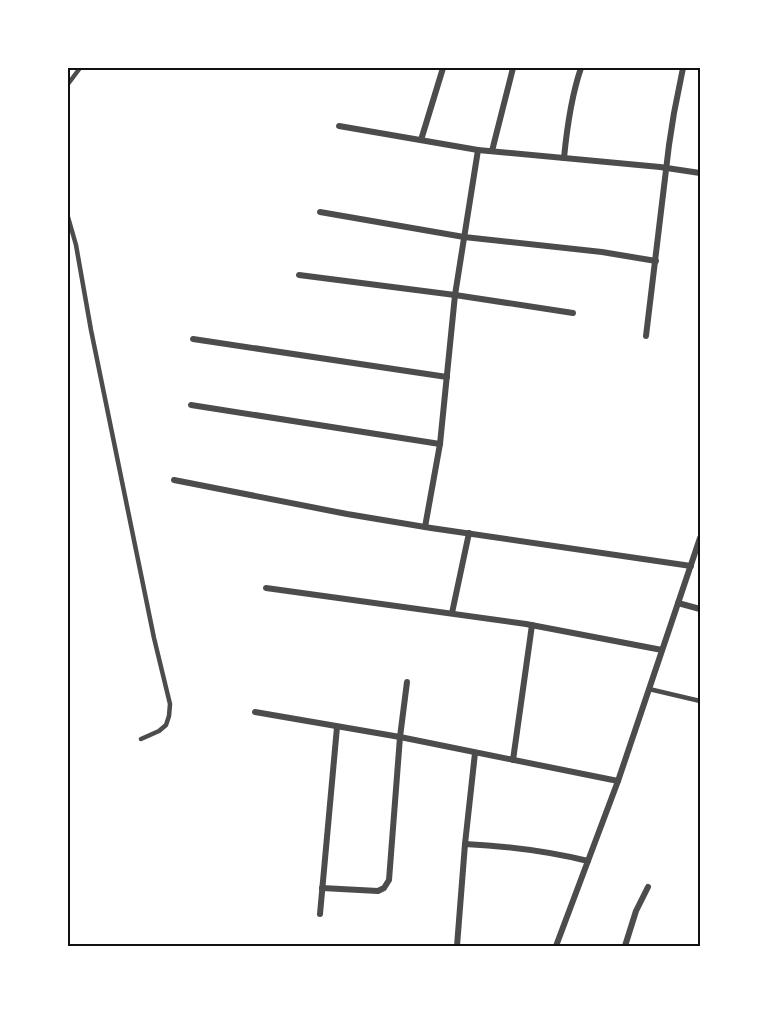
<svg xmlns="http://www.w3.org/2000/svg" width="768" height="1014" font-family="'Exo 2',sans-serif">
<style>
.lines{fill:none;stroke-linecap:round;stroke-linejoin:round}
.service{stroke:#4c4c4c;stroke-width:4.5}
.minor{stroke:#4c4c4c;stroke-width:6}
.neatline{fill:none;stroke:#111;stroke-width:2}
</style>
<rect width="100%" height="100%" fill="#fff"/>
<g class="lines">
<g class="service">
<path d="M68 84 80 68"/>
<path d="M68 217 76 245 91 330 154 638 170 704 169 716 166 725 159 731 141 739"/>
<path d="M649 689 700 701"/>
</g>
<g class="minor">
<path d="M339 126 478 150 660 167 700 173"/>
<path d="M421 140 443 68"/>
<path d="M492 151 513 68"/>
<path d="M564 158C567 127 571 97 581 68"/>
<path d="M320 212 464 237 602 252 656 261"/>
<path d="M299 275 455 295 573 313"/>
<path d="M646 336 669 145 674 113 683 68"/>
<path d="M193 339 447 377"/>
<path d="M191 405 440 444"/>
<path d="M174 480 347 514 431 528 691 566"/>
<path d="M425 527 440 444 455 295 478 150"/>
<path d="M266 588 526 624 662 650"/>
<path d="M678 603 700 609"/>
<path d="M452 613 469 533"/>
<path d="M255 712 400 737 618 781"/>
<path d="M513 760 532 625"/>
<path d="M465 844C507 846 547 851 588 861"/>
<path d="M322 888 378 891 384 888 389 880 400 737 407 682"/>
<path d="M320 914 337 727"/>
<path d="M457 946 465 844 475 753"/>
<path d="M556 946 618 781 700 538"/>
<path d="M625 946 636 911 648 887"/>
</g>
</g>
<rect width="768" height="1014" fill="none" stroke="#ffffff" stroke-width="138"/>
<rect x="69" y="69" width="630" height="876" class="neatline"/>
</svg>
